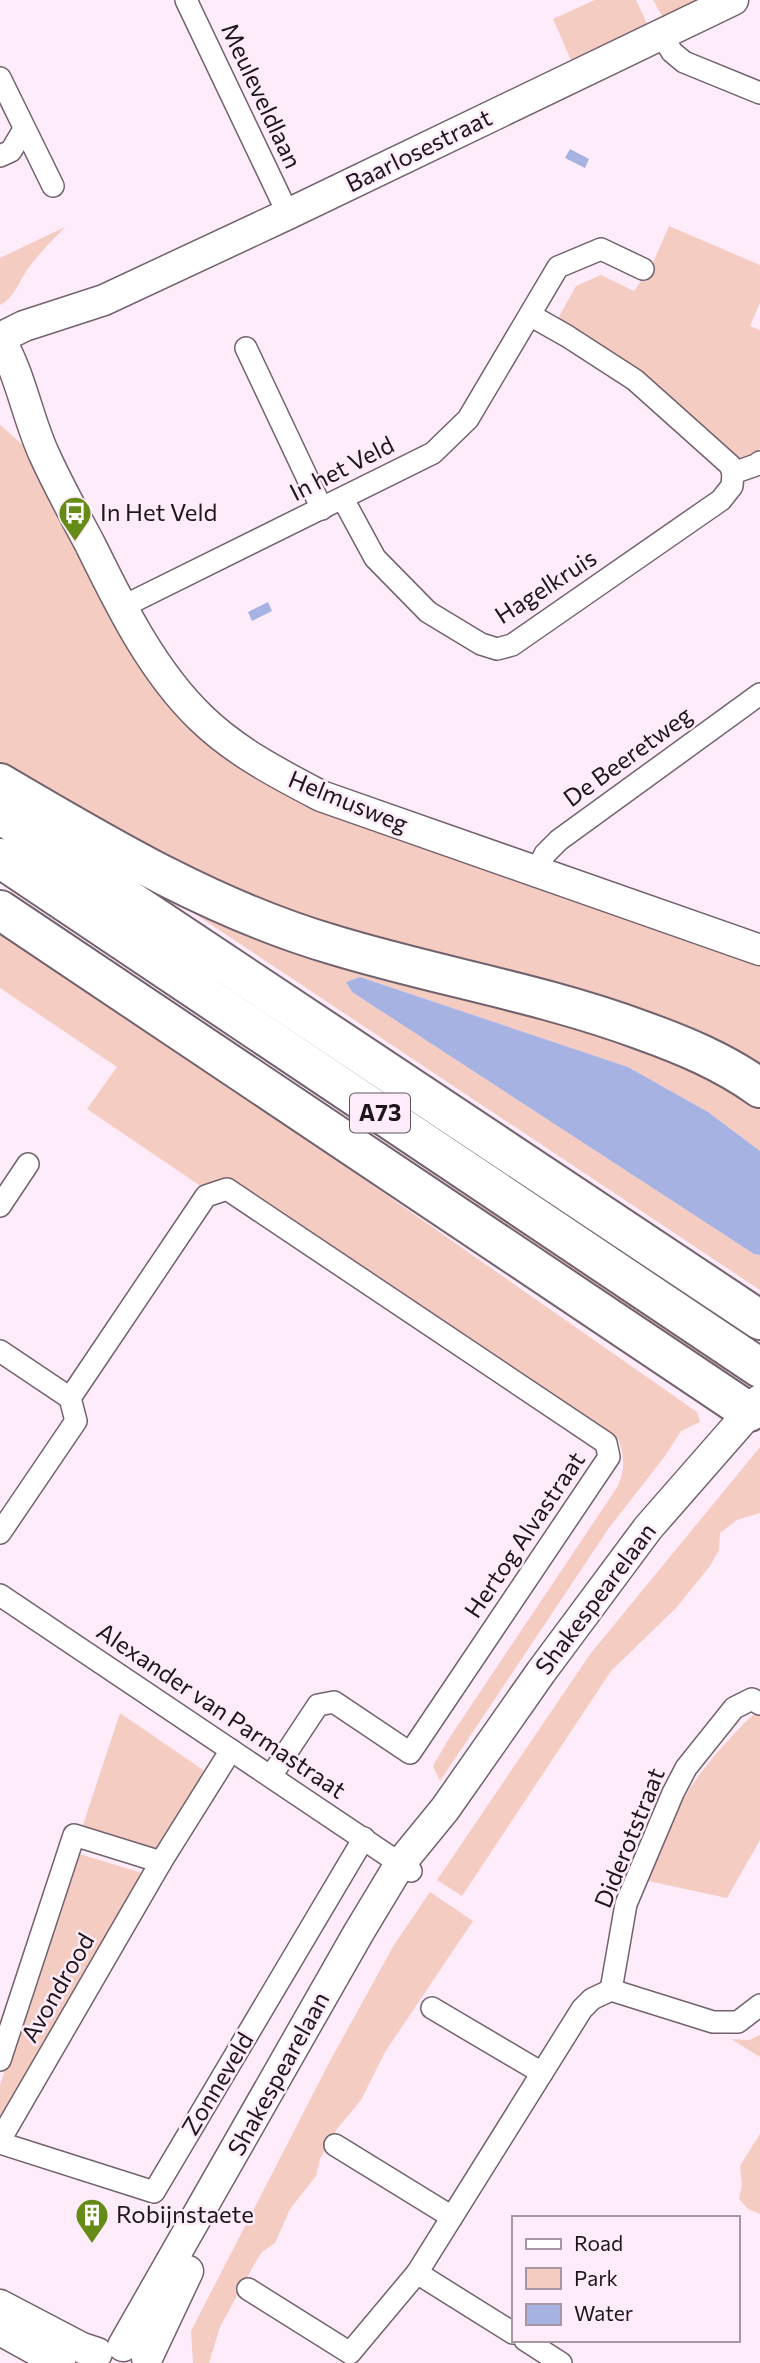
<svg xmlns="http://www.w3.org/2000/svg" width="760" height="2363" font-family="Commissioner,sans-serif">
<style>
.green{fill:#f5ccc1}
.water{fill:#a6b2e2}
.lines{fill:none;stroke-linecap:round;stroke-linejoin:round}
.street-casing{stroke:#72626e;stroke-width:24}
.secondary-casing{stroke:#72626e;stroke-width:33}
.highway-casing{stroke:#72626e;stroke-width:42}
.street{stroke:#fff;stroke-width:21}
.secondary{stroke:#fff;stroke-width:30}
.highway{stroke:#fff;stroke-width:38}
.labels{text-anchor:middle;stroke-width:5;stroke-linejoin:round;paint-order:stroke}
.shield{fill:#ffecfa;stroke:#61565e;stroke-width:2}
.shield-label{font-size:23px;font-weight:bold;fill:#1d161b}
.street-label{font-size:24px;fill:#1d161b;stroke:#ffecfa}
.poi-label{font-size:24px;fill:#1d161b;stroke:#ffecfa;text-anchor:start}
</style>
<rect width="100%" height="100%" fill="#ffecfa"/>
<g class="green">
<path d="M595 0H636L650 30 574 67 553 19Z"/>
<path d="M653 0H714L666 23Z"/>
<path d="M669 226 760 265V303L750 326 760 330V448L755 458 738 464 556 322 576 286 601 275 634 291 652 265Z"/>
<path d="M65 227C52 241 38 254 27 270 18 283 15 297 0 305V258Z"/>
<path d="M0 425 30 451 114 610 250 766 760 961V1070L244 897 146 851 0 762Z"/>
<path d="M142 873 592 1022 760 1102V1151L708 1112 628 1067 360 977 346 982 352 992 754 1254 760 1255V1290L195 914Z"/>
<path d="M31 911 116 965 730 1371 719 1379Z"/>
<path d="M0 925 697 1412 700 1422 681 1431 665 1456 609 1528 440 1781 433 1766 448 1740 618 1486C625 1469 625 1456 618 1439L246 1189C229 1181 219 1178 202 1187L87 1109 117 1067 0 988Z"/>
<path d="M760 1447V1513L737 1520 720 1533 719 1550 710 1566 676 1608 611 1671 462 1896 437 1880 591 1653Z"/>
<path d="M120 1713 209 1774 163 1854 82 1828Z"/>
<path d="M755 1713 760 1714V1840L727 1898 648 1881C661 1846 675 1808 697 1778 714 1755 734 1733 755 1713Z"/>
<path d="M76 1853 149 1875 0 2126V2085Z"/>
<path d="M430 1892 473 1921 385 2052 361 2100 337 2129 320 2159 316 2176 290 2209 275 2243 262 2252 255 2263 220 2327 209 2363H193L191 2331 330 2061 394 1945Z"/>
<path d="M760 2035V2057L731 2039 749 2040Z"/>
<path d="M760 2134V2214L748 2209 739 2199 742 2185 740 2166Z"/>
</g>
<g class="water">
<path d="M570 149 589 159 585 168 565 158Z"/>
<path d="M268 602 272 611 252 621 248 612Z"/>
<path d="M360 977 628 1067 708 1112 760 1151V1255L754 1254 352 992 346 982Z"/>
</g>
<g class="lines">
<defs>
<g id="street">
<path d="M186 0 288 214"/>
<path d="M661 34 672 52 684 62 760 93"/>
<path d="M0 78 53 186"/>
<path d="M0 156 11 151 24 129"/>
<path d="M530 315 567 336 635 380 730 465 733 473"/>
<path d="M246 348 322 509"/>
<path d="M343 499 375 558 428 612 481 644 497 649 512 645 721 500 732 486 733 473 756 465 760 462"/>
<path d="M122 607 433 453 468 419 558 267 601 249 643 269"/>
<path d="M536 872 545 854 559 840 760 694"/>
<path d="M0 1206 28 1164"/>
<path d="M0 1351 70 1398"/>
<path d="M0 1533 76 1421 70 1398 206 1196 227 1189 606 1443 609 1457 410 1753 334 1702 318 1705 271 1776"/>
<path d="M0 1595 411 1871"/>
<path d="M611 1990 626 1904 673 1793 686 1768 734 1708 752 1699 760 1704"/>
<path d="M432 2008 542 2073"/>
<path d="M0 2060 74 1835 161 1862"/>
<path d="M0 2140 161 1862 231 1750"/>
<path d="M0 2143 154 2192 364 1838"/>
<path d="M335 2145 452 2217"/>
<path d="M417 2273 582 2009 592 1999 611 1990 713 2022H738L760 2005"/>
<path d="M248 2289 350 2353 417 2273 513 2333"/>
<path d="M525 2340 561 2363"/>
</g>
<g id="secondary">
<path d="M0 338 24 326 104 300 288 214 733 0"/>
<path d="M0 340C21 375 27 417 44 454 58 485 74 514 90 544 120 605 152 671 201 718 236 752 279 774 321 796L760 950"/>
<path d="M0 2305 82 2348 97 2353"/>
<path d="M0 2330 60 2363"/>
<path d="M123 2346 359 1932 400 1864 445 1809 541 1672 648 1528 760 1400"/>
<path d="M147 2358 188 2271"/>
</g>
<g id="highway">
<path d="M0 783C107 846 214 910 334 945 436 976 541 993 641 1030 683 1045 724 1062 760 1088"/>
<path d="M0 814 760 1320"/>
<path d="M0 858 760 1368"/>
<path d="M0 910 749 1412"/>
</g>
</defs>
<use href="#street" class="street-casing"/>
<use href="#secondary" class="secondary-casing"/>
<use href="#highway" class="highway-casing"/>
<use href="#street" class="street"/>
<use href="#secondary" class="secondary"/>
<use href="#highway" class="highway"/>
</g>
<defs>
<symbol id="bus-pin" viewBox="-11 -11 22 30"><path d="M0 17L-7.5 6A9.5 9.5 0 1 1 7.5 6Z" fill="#668c17" stroke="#ffecfa"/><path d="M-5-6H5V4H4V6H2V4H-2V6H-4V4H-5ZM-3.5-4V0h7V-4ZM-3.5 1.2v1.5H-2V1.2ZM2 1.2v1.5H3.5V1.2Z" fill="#fff"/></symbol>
<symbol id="building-pin" viewBox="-11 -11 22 30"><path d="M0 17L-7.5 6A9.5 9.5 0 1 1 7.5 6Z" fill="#668c17" stroke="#ffecfa"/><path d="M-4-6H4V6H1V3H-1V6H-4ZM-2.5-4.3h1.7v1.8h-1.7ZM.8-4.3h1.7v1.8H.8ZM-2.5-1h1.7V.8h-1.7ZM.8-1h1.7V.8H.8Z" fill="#fff"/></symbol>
</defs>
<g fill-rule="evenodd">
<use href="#bus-pin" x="56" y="494" width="38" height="52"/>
<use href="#building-pin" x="73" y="2196" width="38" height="52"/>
</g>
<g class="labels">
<rect class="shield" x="350" y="1093.5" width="60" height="39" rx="5"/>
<g class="shield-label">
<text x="380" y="1121">A73</text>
</g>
<g class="street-label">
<text transform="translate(261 96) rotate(65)" y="8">Meuleveldlaan</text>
<text transform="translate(419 151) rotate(-26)" y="8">Baarlosestraat</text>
<text transform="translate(342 469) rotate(-27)" y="8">In het Veld</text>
<text transform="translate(546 587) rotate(-33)" y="8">Hagelkruis</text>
<text transform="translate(628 757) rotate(-36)" y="8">De Beeretweg</text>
<text transform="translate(348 802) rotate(22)" y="8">Helmusweg</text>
<text transform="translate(525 1535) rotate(-56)" y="8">Hertog Alvastraat</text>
<text transform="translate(596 1599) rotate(-53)" y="8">Shakespearelaan</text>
<text transform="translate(221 1711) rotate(34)" y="8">Alexander van Parmastraat</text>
<text transform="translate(630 1838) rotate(-68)" y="8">Diderotstraat</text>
<text transform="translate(58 1988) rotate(-60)" y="8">Avondrood</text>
<text transform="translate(279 2074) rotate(-61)" y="8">Shakespearelaan</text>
<text transform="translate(218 2084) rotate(-59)" y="8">Zonneveld</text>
</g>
<g class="poi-label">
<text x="100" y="521">In Het Veld</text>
<text x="116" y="2223">Robijnstaete</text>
</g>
</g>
<rect x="512" y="2216" width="228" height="126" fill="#ffecfa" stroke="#a596a1" stroke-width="2"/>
<rect x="526" y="2239" width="35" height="10" fill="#ffffff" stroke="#a596a1" stroke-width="2"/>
<text x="574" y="2251" font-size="21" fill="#1d161b">Road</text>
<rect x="526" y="2268" width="35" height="21" fill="#f5ccc1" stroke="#a596a1" stroke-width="2"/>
<text x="574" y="2286" font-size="21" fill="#1d161b">Park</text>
<rect x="526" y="2304" width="35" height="21" fill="#a6b2e2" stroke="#a596a1" stroke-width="2"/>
<text x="574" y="2321" font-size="21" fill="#1d161b">Water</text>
</svg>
